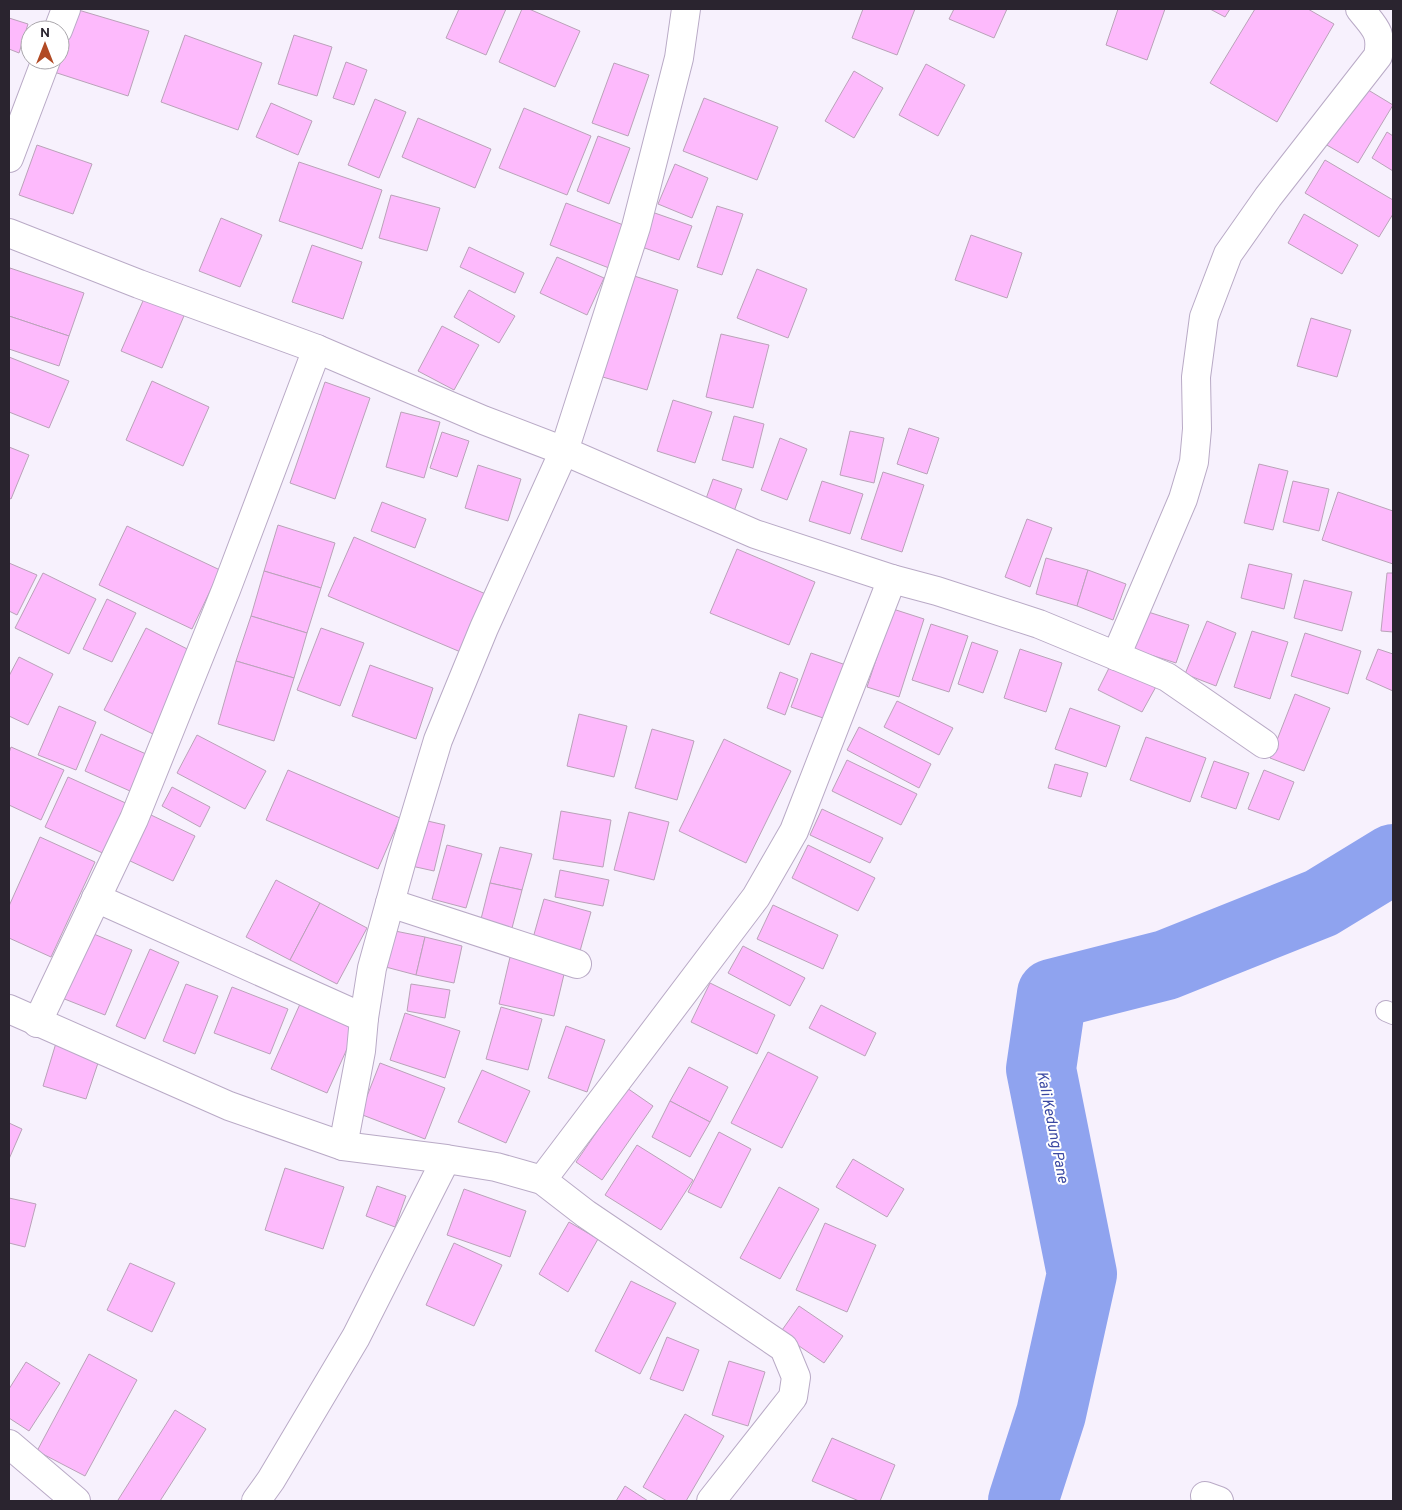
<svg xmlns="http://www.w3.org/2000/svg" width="1402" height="1510" font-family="Overpass,sans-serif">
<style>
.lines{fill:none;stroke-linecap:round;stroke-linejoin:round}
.river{stroke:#8fa3ef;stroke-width:70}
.building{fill:#fdbafc;stroke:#baa2b9}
.service-casing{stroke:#b9aac6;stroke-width:22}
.minor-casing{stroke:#b9aac6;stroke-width:30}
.service{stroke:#fff;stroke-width:20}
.minor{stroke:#fff;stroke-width:28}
.labels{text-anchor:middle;stroke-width:4;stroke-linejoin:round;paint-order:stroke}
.water-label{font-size:15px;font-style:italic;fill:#3b49a2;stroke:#fff}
</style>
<rect width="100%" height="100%" fill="#f7f1fd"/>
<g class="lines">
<path class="river" d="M1023 1501 1051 1414 1082 1274 1041 1069 1052 994 1166 965 1321 903 1393 859"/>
</g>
<g class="building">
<path d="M75 9 149 31 128 96 54 72 58 60H60V54Z"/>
<path d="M459 9H506L486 55 446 38Z"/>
<path d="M522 9H529L580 31 555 87 499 62Z"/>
<path d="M863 9H915L897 55 852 38Z"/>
<path d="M954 9H1007L994 38 949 19Z"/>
<path d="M1118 9H1165L1147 60 1106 45Z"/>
<path d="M1210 9H1230L1225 17Z"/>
<path d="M1255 9H1308L1334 24 1277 122 1210 83Z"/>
<path d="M9 18 28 24 19 53 9 49Z"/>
<path d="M185 35 262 63 238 130 161 102Z"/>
<path d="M294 35 332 47 317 96 278 84Z"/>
<path d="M346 62 367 70 354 105 333 98Z"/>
<path d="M614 63 649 75 628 136 592 123Z"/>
<path d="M926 64 965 85 938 136 899 115Z"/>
<path d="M854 71 883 88 854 138 825 121Z"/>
<path d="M1360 85 1393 105 1358 163 1325 144Z"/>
<path d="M704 98 778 127 757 180 683 151Z"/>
<path d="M375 99 406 112 379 178 348 165Z"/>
<path d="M271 103 312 121 298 155 256 137Z"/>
<path d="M524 108 591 136 567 195 499 168Z"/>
<path d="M418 118 491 149 475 188 402 157Z"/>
<path d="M1387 132 1393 136V171L1372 158Z"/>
<path d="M598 136 630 148 609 204 577 191Z"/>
<path d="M37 145 92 164 73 214 19 195Z"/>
<path d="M1325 160 1393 200V214L1379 237 1305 193Z"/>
<path d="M299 162 382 190 362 249 279 221Z"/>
<path d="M675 164 708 178 692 218 658 204Z"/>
<path d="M391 195 440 208 427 251 379 238Z"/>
<path d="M566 203 626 226 609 268 550 245Z"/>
<path d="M717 206 743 214 722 275 697 267Z"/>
<path d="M649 211 692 226 679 260 636 245Z"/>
<path d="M1304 214 1358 245 1342 274 1288 243Z"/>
<path d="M221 218 262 235 240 287 199 271Z"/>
<path d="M971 235 1022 253 1007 298 955 280Z"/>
<path d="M312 245 362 262 343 319 292 302Z"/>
<path d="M469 247 524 273 515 293 460 267Z"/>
<path d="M557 257 604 278 587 315 540 293Z"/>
<path d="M10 268 84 293 69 336 9 316V272Z"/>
<path d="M757 269 807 289 788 338 737 318Z"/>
<path d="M628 274 678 290 647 390 596 375Z"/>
<path d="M469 290 515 316 499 343 454 317Z"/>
<path d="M146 294 186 311 162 368 121 351Z"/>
<path d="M9 316 69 336 59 366 9 349Z"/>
<path d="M1311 318 1351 330 1337 377 1297 366Z"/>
<path d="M442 326 479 345 454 390 418 371Z"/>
<path d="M721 334 769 345 753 408 706 397Z"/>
<path d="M9 357 69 381 49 428 9 412Z"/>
<path d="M152 381 209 407 183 466 126 440Z"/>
<path d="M325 382 370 398 335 499 290 483Z"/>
<path d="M673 400 712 412 695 463 657 451Z"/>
<path d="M401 412 440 422 424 478 386 467Z"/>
<path d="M734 416 764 424 753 468 722 460Z"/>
<path d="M909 428 939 438 927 474 897 464Z"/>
<path d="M850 431 884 438 874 483 840 475Z"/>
<path d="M442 432 469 441 457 477 430 468Z"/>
<path d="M780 438 807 449 787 500 761 490Z"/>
<path d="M9 447 29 455 11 499 9 498Z"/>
<path d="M1259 464 1288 471 1273 530 1244 523Z"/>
<path d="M478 465 521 479 508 521 465 508Z"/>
<path d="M883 472 924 485 902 552 861 539Z"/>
<path d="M713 479 742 489 731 520 702 510Z"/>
<path d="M822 481 863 494 850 534 809 521Z"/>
<path d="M1293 481 1329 489 1319 531 1283 522Z"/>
<path d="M1338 492 1393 511V564L1322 540Z"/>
<path d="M382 502 426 519 415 548 371 531Z"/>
<path d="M1027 519 1052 528 1030 587 1005 577Z"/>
<path d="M278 525 335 543 321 588 264 571Z"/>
<path d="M127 526 220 570 192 629 99 585Z"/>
<path d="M354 537 488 595 463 653 328 596Z"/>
<path d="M737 549 815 582 789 645 710 613Z"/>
<path d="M1046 558 1088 570 1077 606 1036 594Z"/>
<path d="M9 563 37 575 17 615 9 611Z"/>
<path d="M1249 564 1292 574 1284 609 1241 598Z"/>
<path d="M1088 570 1126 584 1113 620 1077 606Z"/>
<path d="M264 571 321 588 307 633 251 616Z"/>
<path d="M43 573 96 599 69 654 15 628Z"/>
<path d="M1387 573H1393V632L1381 631Z"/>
<path d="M1304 580 1352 592 1342 631 1294 618Z"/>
<path d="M107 599 136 613 112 662 83 649Z"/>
<path d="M893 609 924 619 899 697 867 687Z"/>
<path d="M1142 610 1189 625 1176 663 1129 648Z"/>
<path d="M251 616 307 633 294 678 236 661Z"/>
<path d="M1207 621 1236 633 1216 686 1185 674Z"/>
<path d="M931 624 968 636 949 692 912 680Z"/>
<path d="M146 628 197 654 155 735 104 710Z"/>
<path d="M321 628 364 643 340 706 297 690Z"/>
<path d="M1252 631 1288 642 1270 699 1234 687Z"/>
<path d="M1305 633 1361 651 1348 694 1291 676Z"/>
<path d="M972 642 998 651 983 693 958 684Z"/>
<path d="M1020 649 1062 663 1046 712 1004 698Z"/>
<path d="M1378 649 1393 654V691L1366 679Z"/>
<path d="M811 653 846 665 826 719 791 707Z"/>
<path d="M19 657 53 674 28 725 9 716V676Z"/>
<path d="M1113 660 1158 683 1142 712 1098 690Z"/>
<path d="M236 661 294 678 274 741 218 724Z"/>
<path d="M370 665 433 688 416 739 352 716Z"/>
<path d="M780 672 798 679 785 715 767 708Z"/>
<path d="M1295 694 1330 708 1304 771 1270 758Z"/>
<path d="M897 701 953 728 939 755 884 727Z"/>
<path d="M59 706 96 722 76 770 38 755Z"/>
<path d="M1070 708 1120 726 1106 767 1055 749Z"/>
<path d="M579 714 627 726 614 777 567 766Z"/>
<path d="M859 727 931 764 919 788 847 750Z"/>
<path d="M652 729 694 741 677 800 635 788Z"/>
<path d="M101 734 146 754 130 791 85 771Z"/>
<path d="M197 735 266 771 245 809 177 773Z"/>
<path d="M1146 737 1206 758 1190 802 1130 780Z"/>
<path d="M724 739 791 771 746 863 679 831Z"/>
<path d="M11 747 64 770 41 820 9 805V753Z"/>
<path d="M847 760 917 794 901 825 832 791Z"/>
<path d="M1214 761 1249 773 1236 809 1201 797Z"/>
<path d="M1055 764 1088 773 1081 797 1048 788Z"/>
<path d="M288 770 400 818 378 869 266 820Z"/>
<path d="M1264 770 1294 782 1279 820 1248 809Z"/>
<path d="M68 777 130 805 107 855 45 827Z"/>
<path d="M172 787 210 807 200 827 162 806Z"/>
<path d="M822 809 883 838 870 863 810 835Z"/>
<path d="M561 811 611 820 603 867 553 859Z"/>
<path d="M629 812 669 822 654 880 614 870Z"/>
<path d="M151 815 195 836 173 881 128 860Z"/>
<path d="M419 819 445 825 434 871 407 865Z"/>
<path d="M40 837 95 862 51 957 9 938V906Z"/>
<path d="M447 845 482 854 466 908 432 899Z"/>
<path d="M808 845 875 878 858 911 792 878Z"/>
<path d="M500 847 532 854 522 890 490 883Z"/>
<path d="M560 870 609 880 603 906 555 897Z"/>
<path d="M276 880 320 903 290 960 246 937Z"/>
<path d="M490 883 522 890 512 928 481 919Z"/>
<path d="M544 899 591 912 580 951 533 938Z"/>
<path d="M320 903 367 928 337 984 290 960Z"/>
<path d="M773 905 838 935 823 969 757 939Z"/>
<path d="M390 930 425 937 416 975 382 966Z"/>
<path d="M89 932 132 950 105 1015 62 998Z"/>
<path d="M425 937 462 946 454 983 416 975Z"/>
<path d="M743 946 805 978 790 1006 728 973Z"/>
<path d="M150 949 179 962 145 1039 116 1026Z"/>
<path d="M511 953 566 966 554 1016 499 1004Z"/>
<path d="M710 983 775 1015 757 1054 691 1022Z"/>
<path d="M186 984 218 996 195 1054 163 1041Z"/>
<path d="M411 984 450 990 445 1018 407 1011Z"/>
<path d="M232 987 288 1009 270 1054 214 1033Z"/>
<path d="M300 1004 356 1029 327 1093 271 1069Z"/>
<path d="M821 1005 876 1033 865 1056 809 1028Z"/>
<path d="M501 1007 542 1019 528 1070 486 1059Z"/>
<path d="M405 1013 460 1031 445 1078 390 1060Z"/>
<path d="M566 1026 605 1040 587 1092 548 1078Z"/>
<path d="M56 1043 100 1057 86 1099 43 1086Z"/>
<path d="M768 1052 818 1077 782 1148 731 1123Z"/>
<path d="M380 1063 445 1088 425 1139 360 1114Z"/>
<path d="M689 1067 728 1087 710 1122 670 1101Z"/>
<path d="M482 1070 530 1091 506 1143 458 1122Z"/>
<path d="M627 1088 653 1106 602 1180 576 1162Z"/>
<path d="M670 1101 710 1122 690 1157 652 1137Z"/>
<path d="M9 1123 22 1129 9 1159Z"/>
<path d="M719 1132 751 1149 721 1208 688 1192Z"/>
<path d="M637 1145 693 1180 661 1230 605 1195Z"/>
<path d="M853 1159 904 1189 887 1217 836 1187Z"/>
<path d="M285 1168 344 1187 323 1249 265 1230Z"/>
<path d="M377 1186 406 1196 395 1227 366 1216Z"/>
<path d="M779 1187 819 1209 780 1279 740 1258Z"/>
<path d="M464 1189 526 1211 510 1257 447 1235Z"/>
<path d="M9 1198 36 1204 25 1247 9 1243Z"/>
<path d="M569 1222 598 1239 568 1292 539 1274Z"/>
<path d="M825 1223 876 1245 847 1312 796 1290Z"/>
<path d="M454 1243 502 1265 474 1326 426 1305Z"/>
<path d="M130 1263 175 1283 152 1332 107 1310Z"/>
<path d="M631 1281 676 1303 640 1374 595 1351Z"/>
<path d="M799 1306 843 1336 824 1363 780 1333Z"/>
<path d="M667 1337 699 1350 683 1391 650 1379Z"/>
<path d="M89 1354 137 1380 85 1476 37 1451Z"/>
<path d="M729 1361 765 1372 748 1426 712 1415Z"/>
<path d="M26 1362 60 1383 29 1431 9 1418V1389Z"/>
<path d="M175 1410 206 1429 160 1501H120L118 1500Z"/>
<path d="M685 1414 724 1436 686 1501H667L643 1487Z"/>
<path d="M832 1438 895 1465 880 1501H859L812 1481Z"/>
<path d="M625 1486 648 1501H616Z"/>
</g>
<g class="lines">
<defs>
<path id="service" d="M1386 1011 1393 1014"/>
<g id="minor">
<path d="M58 30 66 9"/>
<path d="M9 158 46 60"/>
<path d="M9 233 139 284 317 349 483 420 564 451 755 534 892 579 937 591 1039 624 1167 677 1264 744"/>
<path d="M1116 656 1183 499 1194 462 1197 429 1196 377 1204 317 1228 254 1268 197 1378 56C1383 32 1374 27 1360 9"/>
<path d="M96 898 364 1018"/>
<path d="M390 903 577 964"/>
<path d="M9 1009 229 1106 343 1146 446 1159 496 1167 542 1180 586 1214 784 1348 796 1377 793 1397 711 1501"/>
<path d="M37 1023 134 819 226 590 317 349"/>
<path d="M343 1146 361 1051 364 1018 372 968 403 856 438 740 484 628 564 451 636 227 679 58 686 9"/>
<path d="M542 1180 756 897 794 831 892 579"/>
<path d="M9 1444 76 1501"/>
<path d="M1205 1496 1219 1501"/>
<path d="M256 1501 271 1480 356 1337 446 1159"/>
</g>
</defs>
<use href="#service" class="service-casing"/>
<use href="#minor" class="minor-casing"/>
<use href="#service" class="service"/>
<use href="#minor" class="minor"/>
</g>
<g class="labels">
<g class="water-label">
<text transform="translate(1053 1127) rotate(79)" y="5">Kali Kedung Pane</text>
</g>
</g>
<rect width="1402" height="1510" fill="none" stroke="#2a242f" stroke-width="20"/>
<g transform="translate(45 45)"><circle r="24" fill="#ffffff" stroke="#aaa7ac"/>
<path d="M0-4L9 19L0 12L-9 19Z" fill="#b14a24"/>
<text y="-8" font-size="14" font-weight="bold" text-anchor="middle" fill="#2a242f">N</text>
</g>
</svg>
